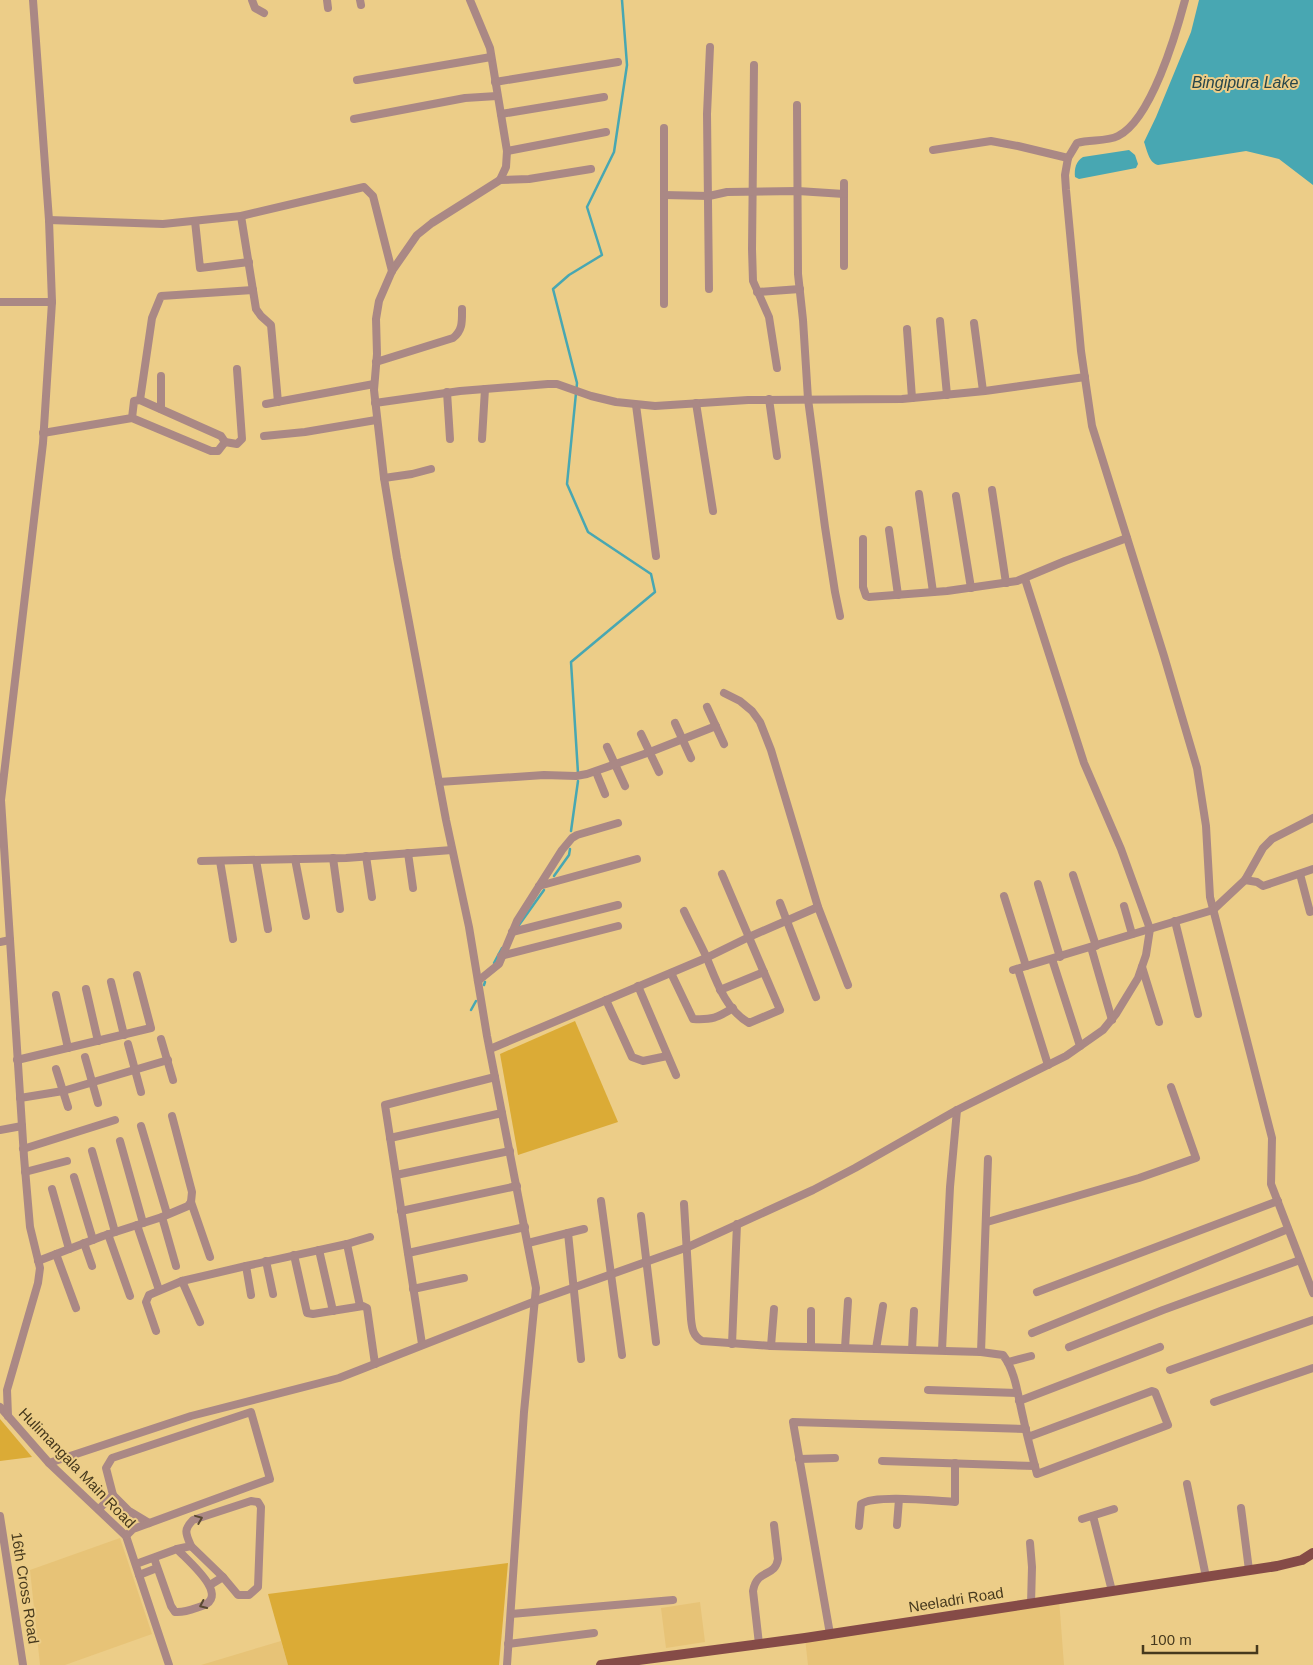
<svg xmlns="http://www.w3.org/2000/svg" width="1313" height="1665" font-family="Helvetica,sans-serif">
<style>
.built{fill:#e7c377}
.green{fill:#dbab36}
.water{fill:#48a7b2}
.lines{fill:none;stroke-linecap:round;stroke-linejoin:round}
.stream{stroke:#48a7b2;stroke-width:2.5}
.minor{stroke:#aa8885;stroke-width:8}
.major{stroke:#854b47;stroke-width:10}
.oneway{stroke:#5a4932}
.labels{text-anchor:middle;stroke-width:4;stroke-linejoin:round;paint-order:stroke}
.street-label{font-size:15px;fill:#46391d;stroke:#eccd88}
.water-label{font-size:16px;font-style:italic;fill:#28464a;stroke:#eccd88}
</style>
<rect width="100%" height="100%" fill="#eccd88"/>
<g class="built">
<path d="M120 1538 152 1634 65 1665H40L30 1570Z"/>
<path d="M1059 1599 1064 1665H808L805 1638Z"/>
<path d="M700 1602 705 1642 666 1648 661 1608Z"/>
<path d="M281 1641 288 1665H201Z"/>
</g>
<g class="green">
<path d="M575 1021 618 1122 518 1155 500 1054Z"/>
<path d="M0 1419 32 1457 0 1461Z"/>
<path d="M508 1563 499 1665H288L268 1594Z"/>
</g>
<g class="water">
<path d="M1199 0H1313V185L1279 159 1246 151 1158 165C1149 163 1147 150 1144 142L1156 117 1191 32Z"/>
<path d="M1129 150 1135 155 1138 164 1136 168 1079 179 1075 177C1074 169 1076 161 1083 157Z"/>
</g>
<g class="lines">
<g class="stream">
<path d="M578 773 571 662 655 592 651 574 588 532 567 484 577 383 553 289 569 275 602 255 587 207 614 152 627 65 622 0"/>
<path d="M571 831 578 781"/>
<path d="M554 876 569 855 570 849"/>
<path d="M519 925 544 890"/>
<path d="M494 963 502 948"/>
<path d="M484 985 485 982"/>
<path d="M471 1010 476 1001"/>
</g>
<g class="minor">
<path d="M252 0 255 8 264 13"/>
<path d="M327 0 328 8"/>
<path d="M360 0 361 5"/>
<path d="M470 0 490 48 507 151 506 167 500 180 432 223 417 235 392 271 379 301 376 319 377 354 374 390 384 478 397 558 446 820 469 927 487 1036 536 1288 524 1412 507 1665"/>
<path d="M1185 0C1176 34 1151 120 1118 136 1106 142 1090 139 1077 143L1068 158 1065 175 1066 190 1081 351 1092 426 1164 656 1197 768 1206 826 1210 897 1272 1138 1271 1184 1313 1293"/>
<path d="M754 65 752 249 753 281 769 317 777 368"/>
<path d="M357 80 491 57"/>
<path d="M495 82 618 62"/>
<path d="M797 105 798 274 803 320 808 399 825 527 835 592 840 616"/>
<path d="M501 114 604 97"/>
<path d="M354 119 465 98 497 96"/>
<path d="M664 128V304"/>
<path d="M933 150 991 141 1018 146 1068 158"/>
<path d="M507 151 606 132"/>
<path d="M500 180 529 179 591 169"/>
<path d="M844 183V266"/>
<path d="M664 195 709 196 727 192 798 191 844 194"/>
<path d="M241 216 256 309 261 316 271 325 278 402"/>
<path d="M49 220 163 224 241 216 364 187 373 196 392 271"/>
<path d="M195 221 200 268 249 262"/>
<path d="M709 289 707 114 710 47"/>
<path d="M757 292 800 289"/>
<path d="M0 302H52"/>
<path d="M940 321 947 395"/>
<path d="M974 323 983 391"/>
<path d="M907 329 912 398"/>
<path d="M376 362 453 338C463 330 462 321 462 309"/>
<path d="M447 392 450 439"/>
<path d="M769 399 777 456"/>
<path d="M140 400 152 318 161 296 253 290"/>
<path d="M375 403 460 391 548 384H557L591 396 616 402 655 406 748 400 902 399 985 391 1085 377"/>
<path d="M696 403 713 511"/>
<path d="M266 404 374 384"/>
<path d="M636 405 656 556"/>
<path d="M161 409V376"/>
<path d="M43 433 132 418 211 451H218L225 442 221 436 140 400 134 401 132 418"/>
<path d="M264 436 305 432 376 420"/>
<path d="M482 439 485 389"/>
<path d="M225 442 237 444 242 439 237 369"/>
<path d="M384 478 412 474 431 469"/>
<path d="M992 490 1006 583"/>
<path d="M919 494 933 592"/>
<path d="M956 496 971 588"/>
<path d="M889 530 898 595"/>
<path d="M863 539V587L866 596 869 597 947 591 1017 581 1065 561 1127 538"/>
<path d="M724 693 740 701 752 711 760 722 771 750 818 907 848 985"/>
<path d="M707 707 724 744"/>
<path d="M675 723 691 758"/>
<path d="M641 734 659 772"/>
<path d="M607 747 625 786"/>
<path d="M596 772 605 794"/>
<path d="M439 782 544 775 576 776 587 774 650 752 716 726"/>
<path d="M408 853 413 888"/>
<path d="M366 856 372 897"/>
<path d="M333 858 340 909"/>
<path d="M295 859 306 916"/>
<path d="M256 860 268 929"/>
<path d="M201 861 346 858 452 850"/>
<path d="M220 861 233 939"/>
<path d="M1300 874 1310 912"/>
<path d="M1073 875 1096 946"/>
<path d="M1245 880 1257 882 1263 886 1313 869"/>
<path d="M1038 884 1060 957"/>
<path d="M539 886 637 859"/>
<path d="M1004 896 1026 966"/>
<path d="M780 903 816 997"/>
<path d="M1124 906 1132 934"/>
<path d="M684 911C691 926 699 941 706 956 716 980 725 1009 749 1023L780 1010 722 874"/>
<path d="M1175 921 1198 1014"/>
<path d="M512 932 618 905"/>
<path d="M0 942 10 940"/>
<path d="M1091 947 1112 1020"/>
<path d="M501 956 618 926"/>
<path d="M1052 959 1080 1046"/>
<path d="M1142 967 1159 1022"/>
<path d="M1018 969 1048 1065"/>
<path d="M1013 970 1213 910 1245 880 1263 848 1272 839 1313 818"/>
<path d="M671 973 693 1019C712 1020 717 1018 733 1008"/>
<path d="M478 981 499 964 517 921 562 850 572 838 577 835 618 823"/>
<path d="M111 982 124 1035"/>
<path d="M638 986 676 1075"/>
<path d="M86 989 98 1041"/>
<path d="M720 990 764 972"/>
<path d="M56 995 68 1048"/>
<path d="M606 1000 632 1057 643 1061 667 1056"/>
<path d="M161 1039 173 1080"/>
<path d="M128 1044 141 1092"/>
<path d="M490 1049 706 958 749 937 818 907"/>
<path d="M85 1057 98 1103"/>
<path d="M17 1060 151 1028 137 975"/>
<path d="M56 1069 68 1107"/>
<path d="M20 1098 63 1091 168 1060"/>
<path d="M141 1126 167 1214"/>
<path d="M0 1130 22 1126"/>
<path d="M390 1138 502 1113"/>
<path d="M120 1141 143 1223"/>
<path d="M23 1149 115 1120"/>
<path d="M92 1151 115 1232"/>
<path d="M25 1172 67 1161"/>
<path d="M396 1175 510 1151"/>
<path d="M74 1177 93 1240"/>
<path d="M52 1189 69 1249"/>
<path d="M601 1201 622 1355"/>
<path d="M191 1202 210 1257"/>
<path d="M684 1204 691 1319C692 1329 693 1336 702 1341L771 1346 981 1352 1003 1355C1016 1372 1018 1397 1023 1417 1027 1436 1032 1455 1037 1474L1168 1425 1155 1392 1152 1391 1028 1437"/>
<path d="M401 1211 517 1186"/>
<path d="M641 1216 656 1342"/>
<path d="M162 1217 176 1266"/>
<path d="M987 1222 1139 1178 1196 1158 1171 1087"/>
<path d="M137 1225 159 1290"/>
<path d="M568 1233 581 1359"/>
<path d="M108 1234 130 1296"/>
<path d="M84 1243 92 1266"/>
<path d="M528 1243 584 1229"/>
<path d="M347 1244 360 1306"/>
<path d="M319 1250 333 1311"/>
<path d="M408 1253 525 1227"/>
<path d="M56 1254 76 1308"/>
<path d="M294 1255 307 1313 313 1314 363 1306 367 1308 375 1364"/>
<path d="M38 1261 103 1236 162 1217 188 1206 191 1202 192 1192 172 1116"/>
<path d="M266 1261 273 1294"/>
<path d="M182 1281 200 1322"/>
<path d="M413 1289 464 1278"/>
<path d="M1037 1292 1278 1201"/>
<path d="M251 1295 246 1266 347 1244 370 1237"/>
<path d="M811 1311V1347"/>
<path d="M156 1331 146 1302 149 1295 182 1281 246 1266"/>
<path d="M1032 1333 1288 1229"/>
<path d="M422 1344 385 1105 495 1077"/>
<path d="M732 1344 737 1224"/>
<path d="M771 1346 774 1309"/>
<path d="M1069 1347 1163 1310 1300 1260"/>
<path d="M845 1348 848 1301"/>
<path d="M876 1349 883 1306"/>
<path d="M912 1350 914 1311"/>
<path d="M942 1350 950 1187 957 1110"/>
<path d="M981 1352 988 1159"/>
<path d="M1008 1362 1031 1356"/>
<path d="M1170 1370 1313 1320"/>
<path d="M928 1390 1017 1393"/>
<path d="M1019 1401 1160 1347"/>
<path d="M1214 1402 1313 1368"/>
<path d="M0 1407 49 1463 126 1536 169 1665"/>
<path d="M8 1416 7 1390 38 1283 40 1268 30 1227 24 1157 1 800 43 443 52 302 49 220 33 0"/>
<path d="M799 1459 835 1458"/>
<path d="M882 1461 1035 1466"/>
<path d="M49 1463 191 1416 339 1378 533 1302 688 1247 813 1190 855 1168 957 1110 1066 1056 1103 1030 1116 1014 1138 978 1146 955 1150 929 1121 849 1084 763 1025 579"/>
<path d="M1187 1484 1206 1577"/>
<path d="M113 1495 129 1511 149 1523"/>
<path d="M1241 1508 1249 1570"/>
<path d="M99 1509 113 1495 106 1468 112 1458 251 1412 270 1479 133 1529 126 1536"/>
<path d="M0 1516 23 1665"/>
<path d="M1093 1516 1112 1591"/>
<path d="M1082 1519 1114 1509"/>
<path d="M897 1525 899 1499"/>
<path d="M859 1526 861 1504C875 1494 936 1501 955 1502V1463"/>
<path d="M1030 1543 1032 1567 1031 1604"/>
<path d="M191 1546 223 1577"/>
<path d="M177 1549 191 1546C186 1534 183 1530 193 1520L251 1501 258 1502 261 1507 258 1587 249 1595H238L223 1577 210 1585"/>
<path d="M136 1564 177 1549C188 1561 231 1596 202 1606 193 1609 185 1613 175 1612L171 1606 154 1558"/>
<path d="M139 1575 157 1568"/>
<path d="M511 1614 673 1600"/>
<path d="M830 1634 793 1422 1026 1429"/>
<path d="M508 1644 594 1633"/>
<path d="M759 1644 753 1591C757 1568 775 1578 778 1559L774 1525"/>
</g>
<path class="major" d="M601 1665 805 1638 1277 1566 1302 1560 1313 1553"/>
</g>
<defs><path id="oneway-chevron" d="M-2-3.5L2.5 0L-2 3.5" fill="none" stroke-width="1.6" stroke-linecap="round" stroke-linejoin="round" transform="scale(1.25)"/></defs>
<g class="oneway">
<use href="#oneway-chevron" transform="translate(199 1519) rotate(-22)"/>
<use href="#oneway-chevron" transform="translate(203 1605) rotate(155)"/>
</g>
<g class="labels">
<g class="street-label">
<text transform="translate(77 1468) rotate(46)" y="5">Hulimangala Main Road</text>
<text transform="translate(25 1588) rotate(81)" y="5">16th Cross Road</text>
<text transform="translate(956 1600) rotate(-9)" y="5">Neeladri Road</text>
</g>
<g class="water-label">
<text x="1245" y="88">Bingipura Lake</text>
</g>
</g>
<path d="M1143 1645v8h114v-8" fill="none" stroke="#46391d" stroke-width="2.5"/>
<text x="1150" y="1645" font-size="15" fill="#46391d" stroke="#eccd88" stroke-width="4" paint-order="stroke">100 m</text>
</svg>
